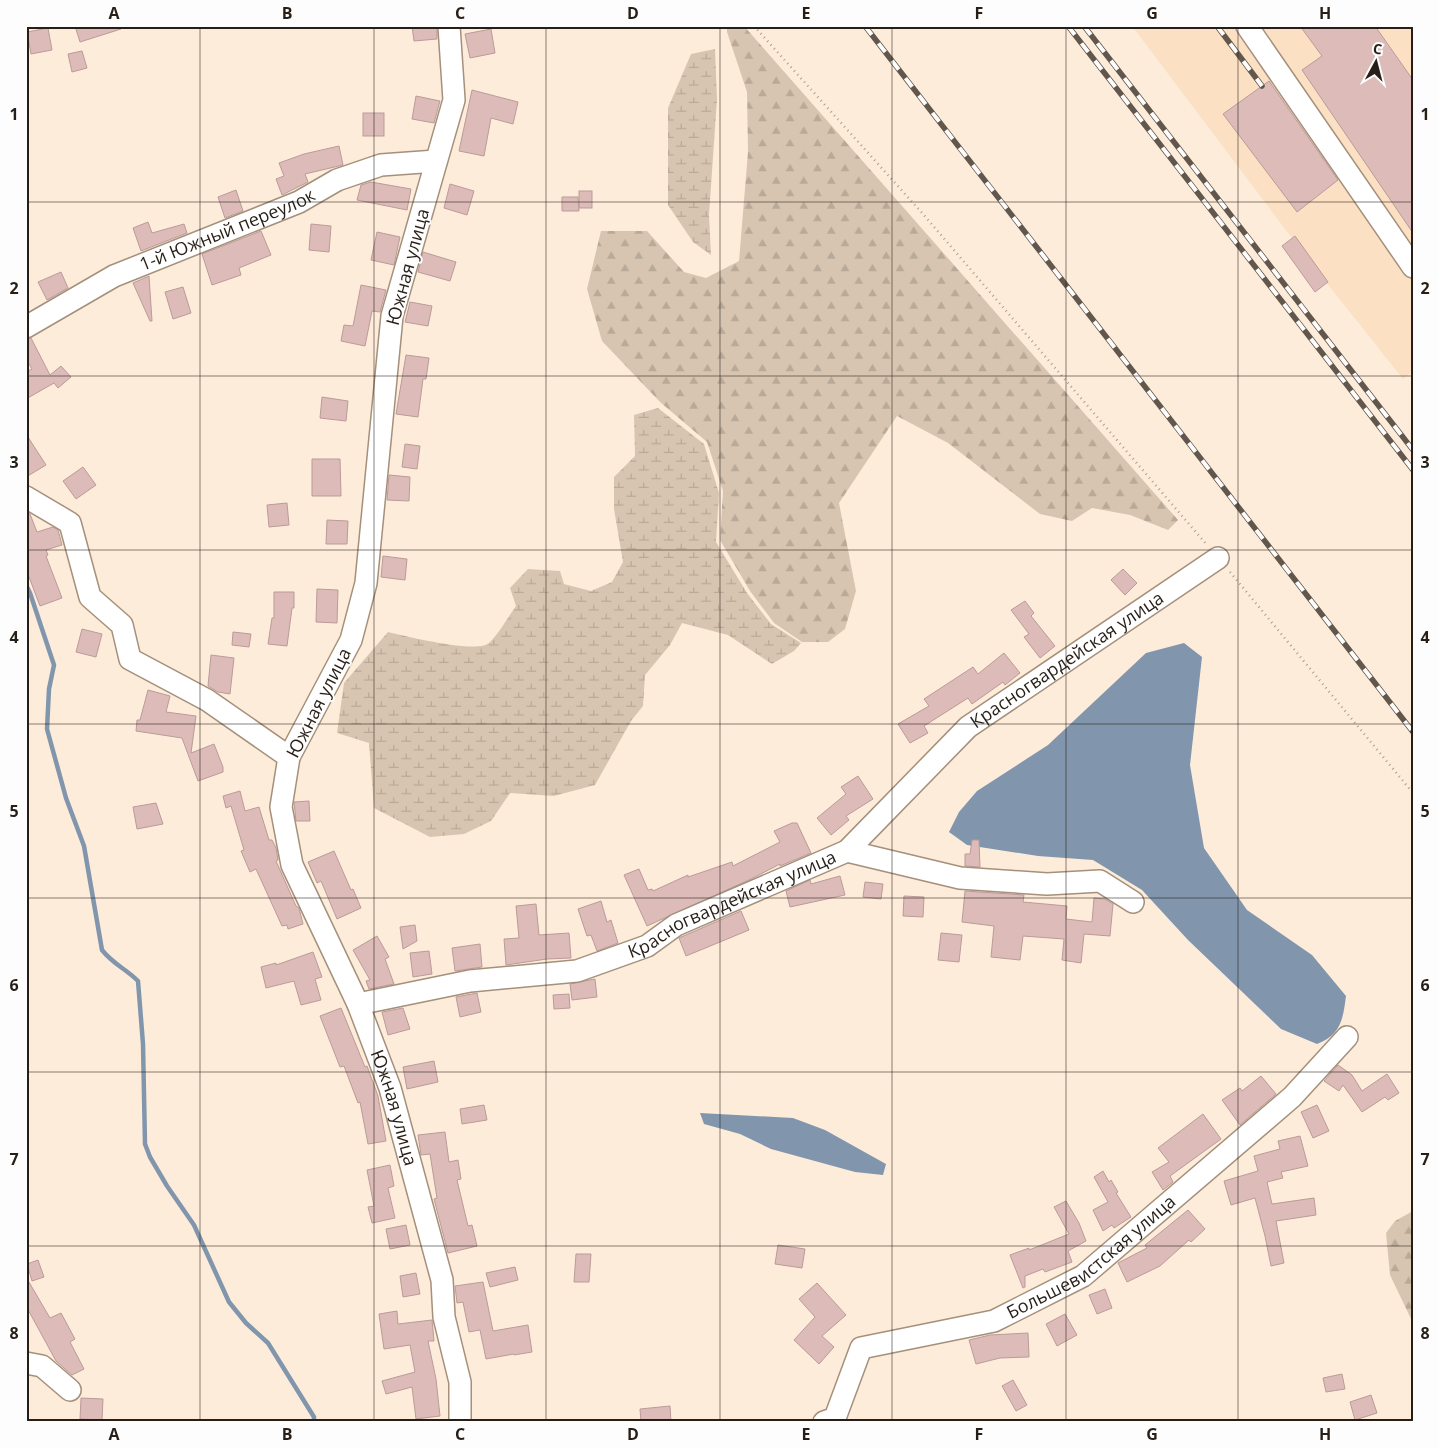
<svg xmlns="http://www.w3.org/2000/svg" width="1439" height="1448" font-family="'Open Sans',sans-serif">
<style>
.built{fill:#fbe0c3}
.forest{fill:url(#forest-firs)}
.wetland{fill:url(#wetland-marsh)}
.water{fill:#8196ac}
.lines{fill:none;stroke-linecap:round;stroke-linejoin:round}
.stream{stroke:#8196ac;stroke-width:4.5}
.building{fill:#dcbbb9;stroke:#bb9b99}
.minor-casing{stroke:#a4907b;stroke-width:24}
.path{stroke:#ac9e90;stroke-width:2.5;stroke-dasharray:1 4;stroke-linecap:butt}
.minor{stroke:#fff;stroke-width:21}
.rail-casing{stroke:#62574c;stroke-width:5.5}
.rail{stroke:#fdfdfd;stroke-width:4;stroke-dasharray:11;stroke-linecap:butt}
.grid{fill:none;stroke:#271f17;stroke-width:1;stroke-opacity:0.55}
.labels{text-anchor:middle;stroke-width:4;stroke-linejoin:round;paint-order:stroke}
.street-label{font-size:18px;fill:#271f17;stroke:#fdfdfd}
.neatline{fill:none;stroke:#271f17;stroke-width:2}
.grid-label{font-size:16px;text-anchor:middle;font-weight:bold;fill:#271f17}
</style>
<defs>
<pattern id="forest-firs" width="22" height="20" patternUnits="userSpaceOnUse" patternTransform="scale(1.25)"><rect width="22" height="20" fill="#d8c5b1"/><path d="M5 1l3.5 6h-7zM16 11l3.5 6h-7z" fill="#b9a998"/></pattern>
<pattern id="wetland-marsh" width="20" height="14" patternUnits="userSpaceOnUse" patternTransform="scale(1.25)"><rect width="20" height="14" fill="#d8c5b1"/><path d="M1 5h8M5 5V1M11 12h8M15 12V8" fill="none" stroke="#b9a998"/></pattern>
</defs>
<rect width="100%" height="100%" fill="#feecda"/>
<path class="built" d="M1132 26H1413V371L1403 379 1306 257Z"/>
<g class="forest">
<path d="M727 26H744L1178 520 1168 530 1130 515 1092 508 1072 521 1040 514 948 443 897 416 839 503 856 591 845 629 828 642H802L774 623 750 591 720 540 723 491 707 442 660 402 602 341 587 289 601 231H647L684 272 706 278 739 261 748 152 747 92 727 32Z"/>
<path d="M1413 1211V1323L1390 1275 1386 1233 1395 1221Z"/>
</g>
<g class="wetland">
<path d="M715 49 717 99 709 215 711 255 693 242 668 205V108L691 54Z"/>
<path d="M658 408 704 444 719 493 716 542 747 593 771 624 801 643 794 651 772 664 728 635 682 623 670 645 645 675 643 706 631 721 595 785 554 796 510 793 491 821 464 834 430 837 374 808 369 743 337 733 344 683 388 632C405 636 477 654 489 643 499 634 508 617 516 606L510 588 528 569 560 571 564 584 591 591 612 582 623 562 614 509V477L635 456 634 415Z"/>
</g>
<g class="water">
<path d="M1184 643 1202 657 1190 765 1204 848 1247 910 1312 955 1346 996C1343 1019 1341 1035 1317 1044L1281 1029 1188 940 1142 890 1093 860 1038 856 967 845 949 832 959 812 977 791 1048 745 1146 653Z"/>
<path d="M700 1113 793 1118 825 1130 886 1164 883 1175 855 1172 771 1149 740 1134 704 1124Z"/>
</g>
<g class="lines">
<path class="stream" d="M26 585 30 593 54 665 49 689 47 729 66 798 84 846 102 950C114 965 125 968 138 981L143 1044 145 1144 150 1157 167 1186 194 1225 229 1302 246 1323 268 1343 314 1417V1422"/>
</g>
<g class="building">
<path d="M75 26H120L121 29 80 42Z"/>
<path d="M412 26H437V39L414 41Z"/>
<path d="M1300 26H1375L1413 80V233L1302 70 1322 56Z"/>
<path d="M48 28 52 50 31 54 27 32Z"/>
<path d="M491 29 495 53 470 58 465 34Z"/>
<path d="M82 51 87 68 72 72 68 54Z"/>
<path d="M1269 81 1338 180 1297 212 1223 114Z"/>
<path d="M472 90 518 102 513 124 491 118 484 156 459 151Z"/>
<path d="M416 96 440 101 434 123 412 119Z"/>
<rect x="363" y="113" width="21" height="23"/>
<path d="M339 146 343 165 305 174 308 182 282 195 276 179 284 176 279 163 304 154Z"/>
<path d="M371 182 411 189 407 210 357 200 361 185Z"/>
<path d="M450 184 474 191 467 215 444 208Z"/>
<path d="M236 190 243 211 225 218 218 197Z"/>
<rect x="579" y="191" width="13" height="17"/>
<path d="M562 197H578L579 211H562Z"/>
<path d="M148 222 152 233 184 224 187 233 141 251 133 228Z"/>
<path d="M311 224 331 226 329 252 309 250Z"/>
<path d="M261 231 271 255 239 268 241 275 212 285 202 254Z"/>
<path d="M377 232 400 237 394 265 371 260Z"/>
<path d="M1295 236 1328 282 1315 292 1282 246Z"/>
<path d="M423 252 456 262 450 281 418 272Z"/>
<path d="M61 272 68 288 47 300 38 282Z"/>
<path d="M149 276 152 321H150L133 283Z"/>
<path d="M361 285 386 290 380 312 372 311 365 346 341 341 344 325 353 326Z"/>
<path d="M183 287 191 313 173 319 165 292Z"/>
<path d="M410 302 432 306 428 326 405 322Z"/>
<path d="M31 338 50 375 61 366 71 377 58 388 54 383 26 399V372L32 369 26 359V339Z"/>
<path d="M406 355 429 358 426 379H423L418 417 396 414Z"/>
<path d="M322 397 348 401 346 421 320 418Z"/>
<path d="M26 434 46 465 26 477Z"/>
<path d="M405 444 420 446 417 469 402 467Z"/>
<path d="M312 459H340L341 496H312Z"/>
<path d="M83 467 96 485 76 499 63 481Z"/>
<path d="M389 475 410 477 409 501 387 500Z"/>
<path d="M287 503 289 525 269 527 267 505Z"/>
<path d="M26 512 30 514 37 532 53 527 58 530 62 545 46 550 48 555 46 556 62 598 40 606 26 569Z"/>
<path d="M327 520 348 521 347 544H326Z"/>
<path d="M383 556 407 559 405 580 381 577Z"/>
<path d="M1123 569 1137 583 1125 595 1111 580Z"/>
<path d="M317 589 338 590 337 623 316 622Z"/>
<path d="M274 592H294V608H292L287 646 268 644 272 618H274Z"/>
<path d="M1025 601 1034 613 1031 616 1055 646 1040 658 1024 637 1029 634 1011 610Z"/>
<path d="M82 629 102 634 96 657 76 652Z"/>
<path d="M233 632 251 634 249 647 232 645Z"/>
<path d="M1004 653 1020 673 1005 685 1003 682 972 704 968 698 924 726 928 733 910 743 898 724 929 706 924 699 973 667 978 674Z"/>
<path d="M211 655 234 658 230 694 218 692 208 686Z"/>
<path d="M148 690 170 696 166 712 196 716 191 753 214 744 223 767V772L198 781 182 738 136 731 137 720H140Z"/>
<path d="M858 776 873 799 846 816 849 820 831 835 817 818 846 794 841 787Z"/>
<path d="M240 791 245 811 259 807 269 840H272L276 848 278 860 276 861 296 906 299 908 303 924 288 929 287 925 282 926 256 869 250 872 241 851 244 850 231 806 226 808 223 796Z"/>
<path d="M309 801 310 821H296L294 802Z"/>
<path d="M156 803 163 824 137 829 133 807Z"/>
<path d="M792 823H797L811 853 780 866V864L751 879 647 926 624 875 639 869 648 890 652 889 653 891 688 875V877L732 862 733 866 780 842 774 831Z"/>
<path d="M972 840H979L980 867 965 866V854H970Z"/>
<path d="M334 851 351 890 353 889 361 908 337 919 321 881 317 883 308 862Z"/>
<path d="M840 876 845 895 790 907 786 891 810 880 811 884Z"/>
<path d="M865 882 883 884 881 899 863 897Z"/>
<path d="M965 891 1024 895 1023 902 1067 906 1066 919 1092 922 1094 898 1105 899 1113 904 1110 936 1084 934 1081 963 1062 960 1064 939 1023 936 1020 960 991 957 994 926 962 922Z"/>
<path d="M904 896 924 897 923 917 903 916Z"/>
<path d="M601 901 607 922 611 920 618 943 597 951 591 935 587 936 578 909Z"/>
<path d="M536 904 539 935 569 933 571 958 547 959 506 965 504 939 519 938 516 906Z"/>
<path d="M741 911 749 930 686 956 679 938Z"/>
<path d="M415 925 417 941 403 949 400 927Z"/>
<path d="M941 933 962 935 959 962 938 960Z"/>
<path d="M377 936 389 957 385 959 394 984 369 989 366 981 370 980 353 950Z"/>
<path d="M480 944 482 967 455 971 452 948Z"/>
<path d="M429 951 432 974 413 977 410 953Z"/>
<path d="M313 952 322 977 315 979 321 1000 301 1005 294 981 266 988 261 967 276 963V965Z"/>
<path d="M595 979 597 997 572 1000 570 984Z"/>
<path d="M477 993 481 1012 460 1017 456 997Z"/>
<path d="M569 994 570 1008 554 1009 553 995Z"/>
<path d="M341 1008 365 1067 367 1066 378 1096 386 1141 368 1144 360 1102 358 1103 344 1066 340 1067 320 1016Z"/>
<path d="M403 1008 410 1029 388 1035 382 1012Z"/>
<path d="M434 1061 438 1082 407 1089 403 1067Z"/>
<path d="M1338 1065 1352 1075 1362 1091 1387 1074 1399 1093 1388 1100 1385 1097 1362 1112 1343 1085 1339 1091 1324 1081Z"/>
<path d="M1261 1076 1276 1094 1240 1125 1222 1100 1240 1088 1242 1091Z"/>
<path d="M484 1105 487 1120 462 1124 460 1109Z"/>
<path d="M1317 1105 1329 1131 1313 1138 1301 1112Z"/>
<path d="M1203 1114 1221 1139 1170 1176 1173 1182 1163 1190 1152 1172 1169 1162 1158 1148Z"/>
<path d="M445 1132 449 1162 458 1160 461 1179 457 1180 468 1226 472 1225 477 1246 448 1253 434 1199 437 1198 430 1154 421 1155 418 1135Z"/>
<path d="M1300 1136 1308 1166 1281 1172 1283 1178 1267 1182 1272 1204 1314 1198 1316 1215 1276 1221 1284 1263 1271 1266 1265 1236 1255 1198 1231 1205 1224 1181 1258 1171 1254 1156 1280 1149 1278 1141Z"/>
<path d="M390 1165 394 1186 388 1188 395 1218 372 1223 368 1207 374 1206 367 1170Z"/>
<path d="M1103 1171 1109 1182 1111 1180 1118 1192 1116 1193 1131 1217 1114 1228 1112 1225 1103 1231 1093 1210 1108 1202 1094 1177Z"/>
<path d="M1066 1201 1079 1223 1086 1241 1068 1251 1072 1262 1045 1272 1043 1269 1025 1276V1287L1023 1288 1010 1255 1029 1248V1250L1069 1234 1054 1207Z"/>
<path d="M1188 1210 1205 1229 1191 1242 1189 1240 1160 1266 1127 1282 1118 1263 1147 1248 1145 1245Z"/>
<path d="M406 1225 410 1245 390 1249 386 1229Z"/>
<path d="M778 1245 805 1249 802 1268 775 1264Z"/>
<path d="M576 1254H591L589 1282H574Z"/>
<path d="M38 1260 44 1277 32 1281 27 1264Z"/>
<path d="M515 1267 518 1280 490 1287 486 1273Z"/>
<path d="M416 1273 420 1294 403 1297 400 1276Z"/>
<path d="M26 1277 50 1318 61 1313 75 1339 70 1342 84 1369 72 1375 56 1361 26 1306Z"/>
<path d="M483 1282 493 1331 528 1325 532 1352 514 1355V1354L486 1359 480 1330 469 1332 463 1302 457 1303 455 1286Z"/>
<path d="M817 1283 846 1315 822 1336 834 1347 819 1364 794 1340 815 1317 799 1299Z"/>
<path d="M1105 1289 1112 1308 1097 1314 1089 1295Z"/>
<path d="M397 1311 398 1324 432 1320 434 1341H428L436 1379 440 1416 416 1419 412 1387 386 1394 382 1381 415 1372 410 1345 384 1349 379 1314Z"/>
<path d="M1065 1314 1077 1335 1057 1346 1046 1324Z"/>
<path d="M1028 1333 1029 1357 1000 1358 976 1364 969 1340 990 1335Z"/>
<path d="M1342 1374 1345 1389 1326 1392 1323 1378Z"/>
<path d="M1013 1380 1027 1405 1016 1411 1002 1386Z"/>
<path d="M1371 1395 1377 1413 1355 1420 1350 1402Z"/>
<path d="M81 1398 103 1399 102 1420 80 1419Z"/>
<path d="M670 1406 671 1422H641L640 1409Z"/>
</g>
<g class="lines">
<defs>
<g id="minor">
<path id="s1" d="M449 26 454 100 392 316 366 583 351 640 289 757 281 807 292 865 358 1004 390 1088 442 1280 444 1317 460 1382V1422"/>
<path d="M1247 26 1413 267"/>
<path id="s2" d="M26 327 114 276 299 202 337 180 381 165 436 161"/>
<path d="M26 497 70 523 90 597 122 625 130 659 207 700 289 757"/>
<path d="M847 851 960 878 1047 884 1100 881 1133 902"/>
<path id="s3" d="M358 1004 470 981 577 971 647 946 676 925 847 851 968 727 1218 558"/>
<path d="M26 1363 42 1366 70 1390"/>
<path id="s4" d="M824 1422 835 1418 861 1348 994 1321 1083 1276 1292 1097 1347 1037"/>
</g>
</defs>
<use href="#minor" class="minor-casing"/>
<g class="path">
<path d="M754 26 923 214 1207 545"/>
<path d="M1230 572 1413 793"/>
</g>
<use href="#minor" class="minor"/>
<defs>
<g id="rail">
<path d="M865 26 1413 732"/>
<path d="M1068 26 1413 470"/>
<path d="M1084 26 1413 450"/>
<path d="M1217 26 1262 86"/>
</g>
</defs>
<use href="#rail" class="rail-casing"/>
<use href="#rail" class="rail"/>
</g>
<path class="grid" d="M200 26V1422M374 26V1422M546 26V1422M720 26V1422M892 26V1422M1066 26V1422M1238 26V1422M26 202H1413M26 376H1413M26 550H1413M26 724H1413M26 898H1413M26 1072H1413M26 1246H1413"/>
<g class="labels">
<g class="street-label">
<text dy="6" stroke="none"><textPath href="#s2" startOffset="224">1-й Южный переулок</textPath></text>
<text transform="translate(408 267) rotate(-75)" y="6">Южная улица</text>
<text dy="6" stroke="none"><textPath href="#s3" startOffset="811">Красногвардейская улица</textPath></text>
<text transform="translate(319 703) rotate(-63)" y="6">Южная улица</text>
<text dy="6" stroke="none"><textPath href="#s3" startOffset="391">Красногвардейская улица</textPath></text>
<text dy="6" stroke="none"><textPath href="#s1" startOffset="1132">Южная улица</textPath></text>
<text dy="6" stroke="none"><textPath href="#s4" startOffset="339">Большевистская улица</textPath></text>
</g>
</g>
<rect width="1439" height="1448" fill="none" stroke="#fdfdfd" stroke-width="55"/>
<g transform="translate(1376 62) rotate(7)" stroke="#fdfdfd" stroke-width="4" paint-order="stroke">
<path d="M0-4L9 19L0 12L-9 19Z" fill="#271f17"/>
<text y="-8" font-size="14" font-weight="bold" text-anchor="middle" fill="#271f17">С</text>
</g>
<rect x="28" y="28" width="1384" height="1392" class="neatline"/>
<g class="grid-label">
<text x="114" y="19">A</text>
<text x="287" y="19">B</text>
<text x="460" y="19">C</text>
<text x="633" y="19">D</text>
<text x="806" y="19">E</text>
<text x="979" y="19">F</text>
<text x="1152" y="19">G</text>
<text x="1325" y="19">H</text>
<text x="14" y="120">1</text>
<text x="1425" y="120">1</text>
<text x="14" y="294">2</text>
<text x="1425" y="294">2</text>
<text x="14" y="468">3</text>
<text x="1425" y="468">3</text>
<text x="14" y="643">4</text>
<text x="1425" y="643">4</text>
<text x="14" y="817">5</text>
<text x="1425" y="817">5</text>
<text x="14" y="991">6</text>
<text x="1425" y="991">6</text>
<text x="14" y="1165">7</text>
<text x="1425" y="1165">7</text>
<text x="14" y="1339">8</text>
<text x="1425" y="1339">8</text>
<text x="114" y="1440">A</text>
<text x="287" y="1440">B</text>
<text x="460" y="1440">C</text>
<text x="633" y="1440">D</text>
<text x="806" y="1440">E</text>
<text x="979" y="1440">F</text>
<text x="1152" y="1440">G</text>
<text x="1325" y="1440">H</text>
</g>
</svg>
